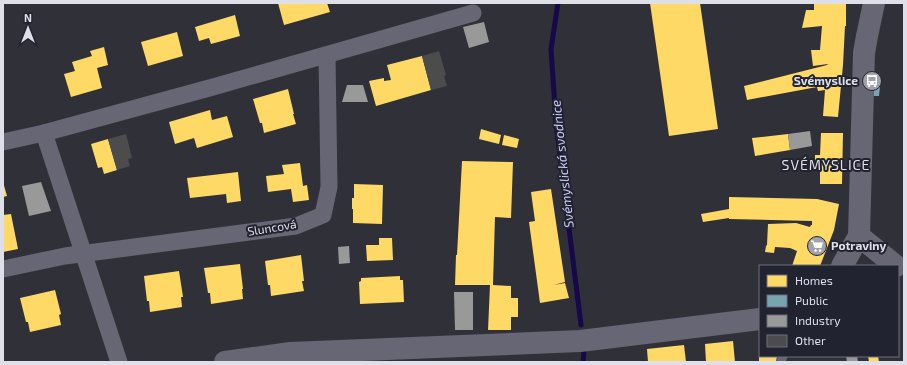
<svg xmlns="http://www.w3.org/2000/svg" width="907" height="365" font-family="'Exo 2',sans-serif">
<style>
.homes{fill:#ffd966}
.public{fill:#76a5af}
.industry{fill:#999}
.lines{fill:none;stroke-linecap:round;stroke-linejoin:round}
.stream{stroke:#180849;stroke-width:5}
.building{fill:#4c4c4d}
.service{stroke:#666674;stroke-width:9}
.minor{stroke:#666674;stroke-width:17}
.tertiary{stroke:#666674;stroke-width:22}
.labels{text-anchor:middle;stroke-width:4;stroke-linejoin:round;paint-order:stroke}
.poi-label{font-size:12px;font-weight:bold;fill:#dedfe9;stroke:#222331;text-anchor:end}
.street-label{font-size:12px;fill:#dedfe9;stroke:#222331}
.water-label{font-size:13px;font-style:italic;fill:#cacdf7;stroke:#222331}
.quarter-label{font-size:14px;letter-spacing:1px;fill:#dedfe9;stroke:#222331}
</style>
<rect width="100%" height="100%" fill="#303038"/>
<g class="homes">
<path d="M278 3H327L330 12 284 25Z"/>
<path d="M650 3H700L718 129 669 136Z"/>
<path d="M814 3H846V26H845L843 65 838 117 823 116 825 90 818 91 817 87 747 100 744 86 827 65 828 64 813 66 811 50H820L822 26 802 28 806 10H814Z"/>
<path d="M235 15 240 36 211 44 209 38 199 41 195 27Z"/>
<path d="M177 32 183 56 148 66 141 42Z"/>
<path d="M104 47 108 65 97 68 102 88 71 97 64 74 75 71 72 62 92 56 90 51Z"/>
<path d="M422 56 431 90 376 106 369 81 384 78V81L391 80 387 65Z"/>
<path d="M288 89 294 114H293L296 124 264 133 262 123H260L253 99Z"/>
<path d="M210 110 212 120 227 116 233 137 197 148 194 138 175 144 169 122Z"/>
<path d="M481 129 501 135 499 144 479 139Z"/>
<path d="M821 133H843L842 184H820V164H815V155H820Z"/>
<path d="M788 134 790 150 755 156 752 138Z"/>
<path d="M504 135 519 139 517 148 502 145Z"/>
<path d="M108 139 117 170 104 174 102 167 98 168 91 144Z"/>
<path d="M462 161 513 162 511 218 495 217 493 285 511 286V298H518V317H511V330H488L490 285H455L456 255H457Z"/>
<path d="M300 163 303 186 307 185 309 200 293 202 291 189 268 192 266 176 284 174 282 165Z"/>
<path d="M238 172 241 201 227 203 226 194 190 198 187 178Z"/>
<path d="M3 182 7 196 3 197Z"/>
<path d="M354 184 383 185 382 224 353 223V209H352V198H354Z"/>
<path d="M551 189 565 282 554 285 565 283 569 298 540 303 529 222 535 221 531 192Z"/>
<path d="M729 197 817 199 839 204 834 230 820 266H792L797 251 790 248 775 247 774 253 765 252 766 246 767 245 768 224 796 223 810 227 811 225H812V221L729 219V218L703 222 701 214 729 209Z"/>
<path d="M11 214 18 249 3 252V215Z"/>
<path d="M379 238H392L393 260 367 261 366 245H379Z"/>
<path d="M301 255 304 281H302L304 291 271 296 270 285H268L265 261Z"/>
<path d="M240 264 243 289H242L243 299 211 304 210 293H208L204 268Z"/>
<path d="M179 271 183 297H181L182 307 150 312 149 301H147L144 276Z"/>
<path d="M400 276V280H403L404 302 360 304 359 282 361 281V278Z"/>
<path d="M55 290 61 314 59 315 61 325 30 332 28 322H26L20 298Z"/>
<path d="M733 341 735 362H706L705 344Z"/>
<path d="M684 345 686 362H648L647 349Z"/>
<path d="M759 356H777L776 362H759Z"/>
<path d="M868 356H878L879 362H869Z"/>
</g>
<path class="public" d="M874 85 880 86 879 96H874Z"/>
<g class="industry">
<path d="M484 22 489 42 469 48 463 27Z"/>
<path d="M347 85H363L368 102H342Z"/>
<path d="M810 131 812 146 790 150 788 134Z"/>
<path d="M41 182 51 211 29 216 22 186Z"/>
<path d="M349 246 350 263 339 264 338 247Z"/>
<path d="M454 292H473V330H455Z"/>
<path d="M846 356H857L858 362H847Z"/>
</g>
<g class="lines">
<g class="stream">
<path d="M558 3 551 49 556 123 581 325"/>
<path d="M583 362 584 351"/>
</g>
</g>
<g class="building">
<path d="M439 51 446 75 444 76 447 86 431 90 422 56Z"/>
<path d="M126 134 132 158 128 159 130 166 117 170 108 139Z"/>
</g>
<g class="lines">
<path class="service" d="M781 362 783 356"/>
<g class="minor">
<path d="M44 133 119 362"/>
<path d="M3 142 44 133 213 87 473 13"/>
<path d="M3 269 65 256 296 226 323 215 329 187 327 55"/>
</g>
<g class="tertiary">
<path d="M859 236 896 266"/>
<path d="M842 266 859 236 864 53 867 36 874 3"/>
<path d="M225 362 290 353 580 341 760 319"/>
</g>
</g>
<defs>
<symbol id="bus-disc" viewBox="-11 -11 22 22"><circle r="9.5" fill="#a1a2ab" stroke="#222331"/><path d="M-5-6H5V4H4V6H2V4H-2V6H-4V4H-5ZM-3.5-4V0h7V-4ZM-3.5 1.2v1.5H-2V1.2ZM2 1.2v1.5H3.5V1.2Z" fill="#fff"/></symbol>
<symbol id="supermarket-disc" viewBox="-11 -11 22 22"><circle r="9.5" fill="#a1a2ab" stroke="#222331"/><path d="M-6-5.5h2.5l.6 2H6L4.5 2H-2.5L-4.4-4H-6ZM-1.5 3.2a1.3 1.3 0 1 0 .1 0ZM3 3.2a1.3 1.3 0 1 0 .1 0Z" fill="#fff"/></symbol>
</defs>
<g fill-rule="evenodd">
<use href="#bus-disc" x="861" y="70" width="22" height="22"/>
<use href="#supermarket-disc" x="806" y="235" width="22" height="22"/>
</g>
<g class="labels">
<g class="poi-label">
<text x="858" y="85">Svémyslice</text>
<text x="831" y="250" text-anchor="start">Potraviny</text>
</g>
<g class="street-label">
<text transform="translate(272 228) rotate(-9)" y="4">Sluncová</text>
</g>
<g class="water-label">
<text transform="translate(562 164) rotate(-96)" y="5">Svémyslická svodnice</text>
</g>
<g class="quarter-label">
<text x="826" y="170">SVÉMYSLICE</text>
</g>
</g>
<rect width="907" height="365" fill="none" stroke="#dedfe9" stroke-width="8"/>
<rect x="759" y="265" width="140" height="92" fill="#222331" stroke="#6d6e7b"/>
<rect x="767" y="275" width="20" height="12" fill="#ffd966" stroke="#6d6e7b"/>
<text x="795" y="285" font-size="12" fill="#dedfe9">Homes</text>
<rect x="767" y="295" width="20" height="12" fill="#76a5af" stroke="#6d6e7b"/>
<text x="795" y="305" font-size="12" fill="#dedfe9">Public</text>
<rect x="767" y="315" width="20" height="12" fill="#999999" stroke="#6d6e7b"/>
<text x="795" y="325" font-size="12" fill="#dedfe9">Industry</text>
<rect x="767" y="335" width="20" height="12" fill="#4c4c4d" stroke="#6d6e7b"/>
<text x="795" y="345" font-size="12" fill="#dedfe9">Other</text>
<g transform="translate(28 28)" stroke="#222331" stroke-width="3" paint-order="stroke">
<path d="M0-3L7 15L0 10L-7 15Z" fill="#dedfe9"/>
<text y="-6" font-size="11" font-weight="bold" text-anchor="middle" fill="#dedfe9">N</text>
</g>
</svg>
